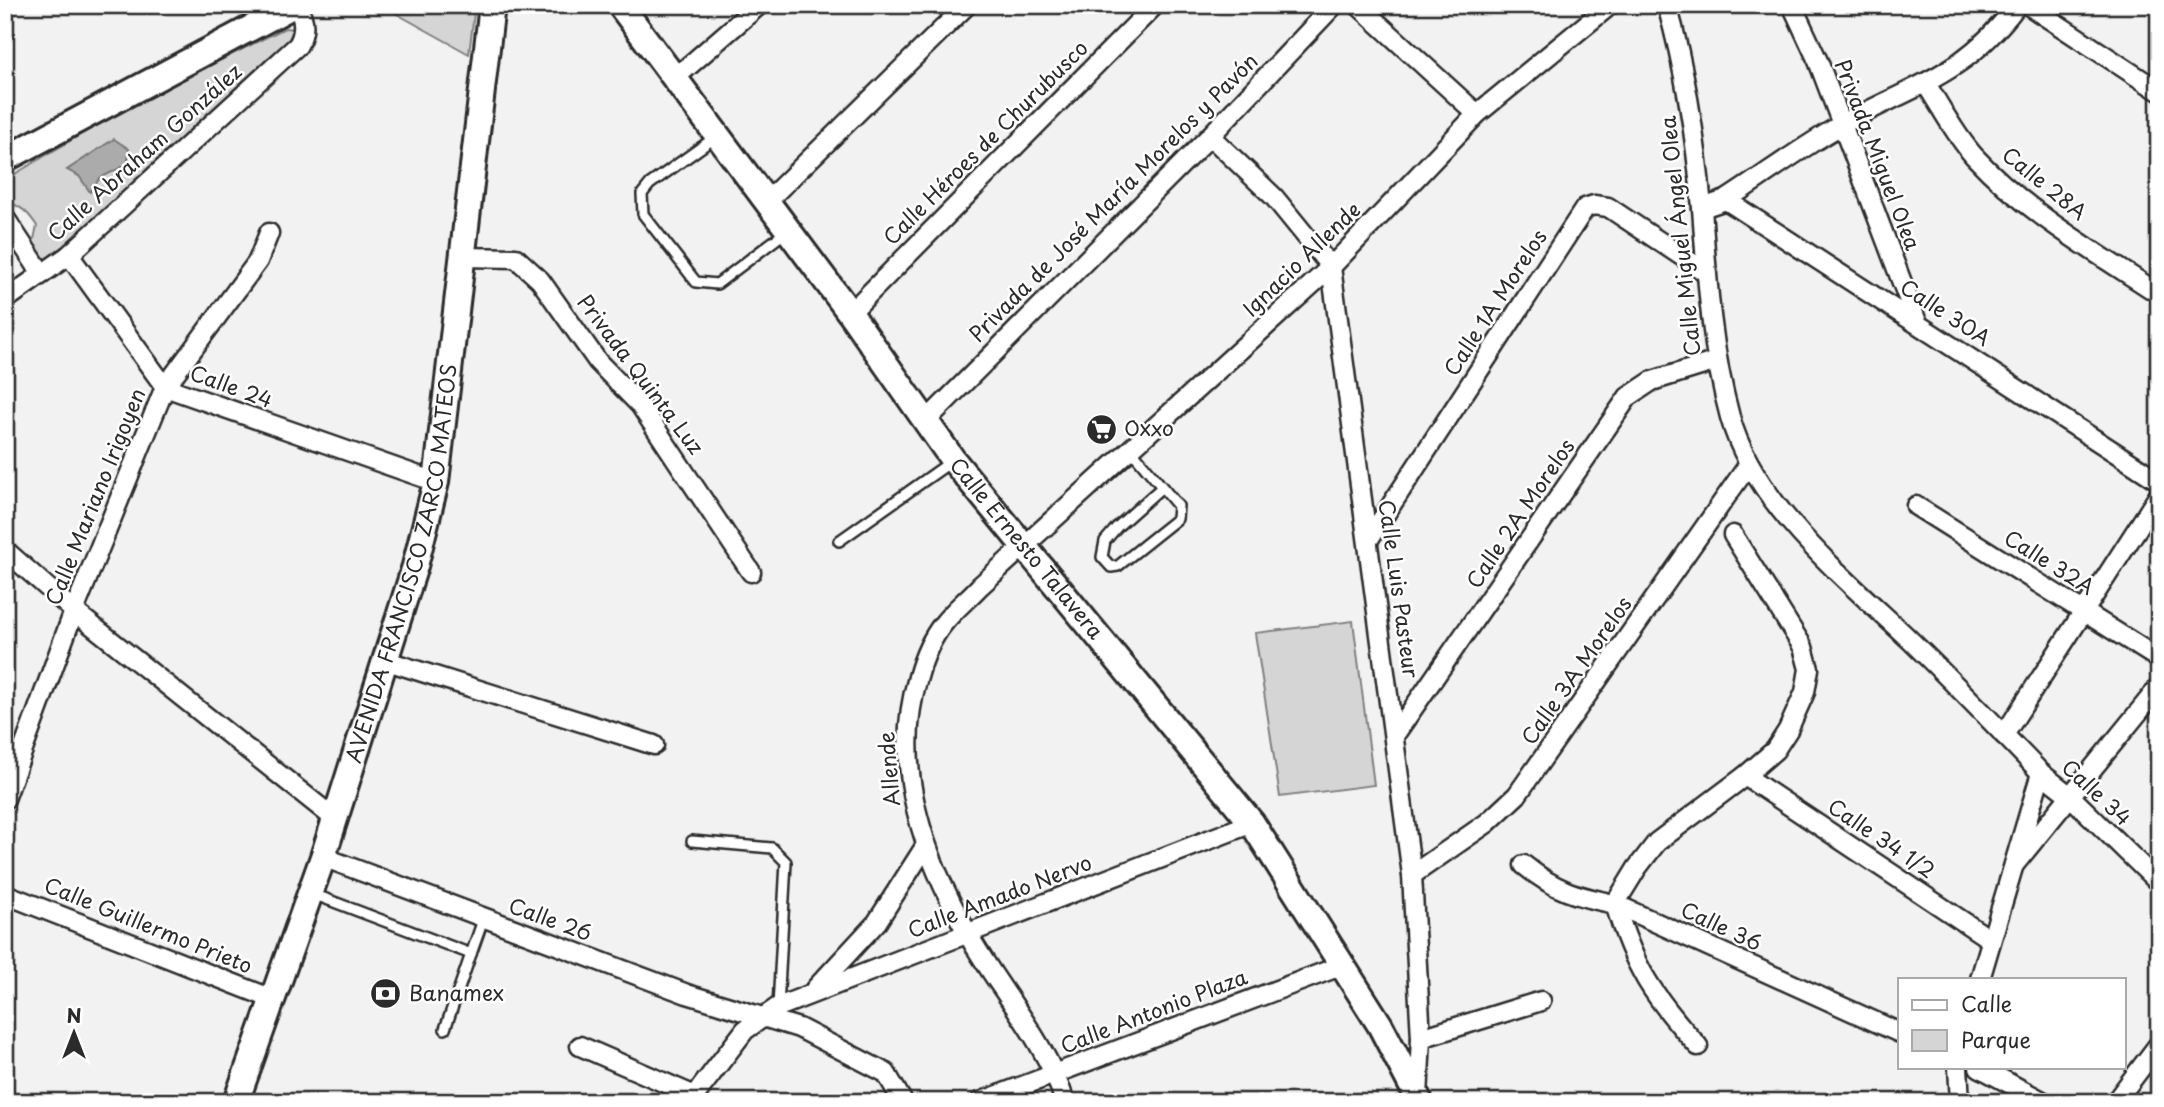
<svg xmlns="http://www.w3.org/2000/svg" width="2164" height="1107" font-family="'Playpen Sans',sans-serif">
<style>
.green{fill:#d5d5d5;stroke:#808080;stroke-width:2}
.water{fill:#ababab;stroke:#787878;stroke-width:2}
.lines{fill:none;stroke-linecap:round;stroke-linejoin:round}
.lane-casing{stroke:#2b2b2b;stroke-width:14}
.street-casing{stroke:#2b2b2b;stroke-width:23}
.secondary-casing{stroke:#2b2b2b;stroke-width:30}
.lane{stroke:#fff;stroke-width:9}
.street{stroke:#fff;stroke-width:18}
.secondary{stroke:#fff;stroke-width:24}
.labels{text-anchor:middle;stroke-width:5;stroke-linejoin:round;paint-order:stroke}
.street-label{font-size:21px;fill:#2b2b2b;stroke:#fff}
.poi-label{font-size:21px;fill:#2b2b2b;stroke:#fff;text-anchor:start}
</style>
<rect width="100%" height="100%" fill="#f2f2f2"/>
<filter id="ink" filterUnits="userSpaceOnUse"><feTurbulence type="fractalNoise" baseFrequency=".0143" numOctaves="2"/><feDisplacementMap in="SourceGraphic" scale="14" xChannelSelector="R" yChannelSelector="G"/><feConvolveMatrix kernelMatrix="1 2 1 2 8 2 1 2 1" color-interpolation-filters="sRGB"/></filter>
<g filter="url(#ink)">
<g class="green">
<path d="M381 5H475L469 54Z"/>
<path d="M285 28 295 29V33L261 71 45 262 32 248 37 226C28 212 21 206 5 201V180L125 108Z"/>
<path d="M1353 621 1374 785 1280 797 1255 633Z"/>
</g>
<path class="water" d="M114 139 129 149 128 164 100 178 90 192 79 176 67 170Z"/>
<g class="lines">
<defs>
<g id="lane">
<path d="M717 136 650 184 642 194 643 214 696 282 717 284 787 231"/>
<path d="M1132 451 1178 506 1177 519 1118 566 1111 567 1102 557 1105 541 1117 527 1162 487"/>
<path d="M839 541 952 461"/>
<path d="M692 841 772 848 786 862 778 1007"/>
<path d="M313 894 471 954 483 920"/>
<path d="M445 1029 471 954"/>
</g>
<g id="street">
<path d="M1358 5 1477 114"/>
<path d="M1667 5C1686 72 1696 139 1702 208 1707 279 1711 348 1730 417 1754 505 1847 580 1911 641 1955 684 1998 728 2041 773L2069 795 2159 883"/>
<path d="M1792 5 1818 61 1917 322"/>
<path d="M2028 5 2159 91"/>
<path d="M676 77 759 5"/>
<path d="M1926 84C1941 107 1955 135 1974 156 2026 212 2095 252 2159 294"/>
<path d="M1210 136 1274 197 1331 267 1412 875 1421 1038 1418 1097"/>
<path d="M1726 200C1765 175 1803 146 1843 124 1916 84 1964 76 2017 5"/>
<path d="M767 201 967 5"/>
<path d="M1702 208 1726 200 2159 481"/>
<path d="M5 218 42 274"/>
<path d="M69 255 165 387 436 482"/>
<path d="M462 257 516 258 540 280 598 362 640 405 751 572"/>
<path d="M5 300 69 255 298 45C306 31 305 18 296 5"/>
<path d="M850 313 1155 5"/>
<path d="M926 421 1210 136 1334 5"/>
<path d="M1916 506 2159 659"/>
<path d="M1369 539 1585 208 1594 205 1608 207 1704 271"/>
<path d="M5 550 74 611 335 819"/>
<path d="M384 660 654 745"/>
<path d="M2004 735 2159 495"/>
<path d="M1394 736 1628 397 1652 381 1717 361"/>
<path d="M1745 776 1991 940"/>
<path d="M5 799 74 611 165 387 258 261 269 233"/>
<path d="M323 857 687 994 799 1028 886 1073 903 1102"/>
<path d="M1524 865C1556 891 1576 896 1615 904L1900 1033"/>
<path d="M2014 865 2159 687"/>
<path d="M1412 875 1487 823 1517 795 1749 464"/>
<path d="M5 894 275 1000"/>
<path d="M1980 979 2041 773"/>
<path d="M815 989 877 922 926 845"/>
<path d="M1421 1038 1541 1001"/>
<path d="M580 1046 695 1096V1102"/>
<path d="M1698 1046C1653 996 1634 968 1615 904L1637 868 1657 842 1745 776 1775 750 1788 730 1805 692 1809 669 1803 647 1733 535"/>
<path d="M1958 1067 1960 1102"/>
<path d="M1979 1067 2044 1102"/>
<path d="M690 1102 745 1030 778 1007 1252 823"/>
<path d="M980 1102 1343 965"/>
<path d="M1065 1102C1046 1041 1000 991 969 936 924 857 891 767 918 677 923 659 931 639 943 624 953 611 968 599 980 586L1331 267 1477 114 1610 5"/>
<path d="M2115 1102 2159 1044"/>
</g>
<g id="secondary">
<path id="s1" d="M620 5 850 313 953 460 1252 823 1380 1025 1420 1102"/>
<path d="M5 159 294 5"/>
<path id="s2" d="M236 1102 323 857 415 566 436 482 492 5"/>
</g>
</defs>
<use href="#lane" class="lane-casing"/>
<use href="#street" class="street-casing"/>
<use href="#secondary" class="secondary-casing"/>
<use href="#lane" class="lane"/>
<use href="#street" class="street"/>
<use href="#secondary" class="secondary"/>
</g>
</g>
<defs>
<symbol id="supermarket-disc" viewBox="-11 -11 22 22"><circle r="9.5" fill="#2b2b2b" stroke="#fff"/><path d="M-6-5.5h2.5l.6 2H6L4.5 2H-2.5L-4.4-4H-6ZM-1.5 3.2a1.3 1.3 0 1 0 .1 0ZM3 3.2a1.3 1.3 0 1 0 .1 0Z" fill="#fff"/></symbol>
<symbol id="bank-disc" viewBox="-11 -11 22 22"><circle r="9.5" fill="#2b2b2b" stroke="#fff"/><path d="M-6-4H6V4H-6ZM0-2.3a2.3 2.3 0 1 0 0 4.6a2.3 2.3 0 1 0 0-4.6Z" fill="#fff"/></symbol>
</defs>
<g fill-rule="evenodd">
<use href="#supermarket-disc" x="1084" y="412" width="35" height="35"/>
<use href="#bank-disc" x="368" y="976" width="35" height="35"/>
</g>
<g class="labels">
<g class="street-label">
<text transform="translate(986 143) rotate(-45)" y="7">Calle Héroes de Churubusco</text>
<text transform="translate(145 153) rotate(-42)" y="7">Calle Abraham González</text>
<text transform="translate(1877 155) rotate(69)" y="7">Privada Miguel Olea</text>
<text transform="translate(2044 184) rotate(39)" y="7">Calle 28A</text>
<text transform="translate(1114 198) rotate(-45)" y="7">Privada de José María Morelos y Pavón</text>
<text transform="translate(1681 236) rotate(-96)" y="7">Calle Miguel Ángel Olea</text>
<text transform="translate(1302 260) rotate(-44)" y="7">Ignacio Allende</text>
<text transform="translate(1496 303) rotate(-57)" y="7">Calle 1A Morelos</text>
<text transform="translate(1945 313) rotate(33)" y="7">Calle 30A</text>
<text transform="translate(640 375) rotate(53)" y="7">Privada Quinta Luz</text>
<text transform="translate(231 387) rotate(20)" y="7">Calle 24</text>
<text transform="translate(96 497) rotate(-68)" y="7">Calle Mariano Irigoyen</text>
<text transform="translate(1521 514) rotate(-56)" y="7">Calle 2A Morelos</text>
<text dy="7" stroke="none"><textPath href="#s1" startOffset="679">Calle Ernesto Talavera</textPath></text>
<text dy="7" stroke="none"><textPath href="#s2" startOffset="565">AVENIDA FRANCISCO ZARCO MATEOS</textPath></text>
<text transform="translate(2049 563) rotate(32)" y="7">Calle 32A</text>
<text transform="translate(1398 589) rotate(82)" y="7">Calle Luis Pasteur</text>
<text transform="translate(1577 671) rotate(-55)" y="7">Calle 3A Morelos</text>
<text transform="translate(890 769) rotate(-95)" y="7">Allende</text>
<text transform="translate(2096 793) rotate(43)" y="7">Calle 34</text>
<text transform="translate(1881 839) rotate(34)" y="7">Calle 34 1/2</text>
<text transform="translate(1000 897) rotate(-21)" y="7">Calle Amado Nervo</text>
<text transform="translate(550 920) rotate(20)" y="7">Calle 26</text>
<text transform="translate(148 926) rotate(22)" y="7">Calle Guillermo Prieto</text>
<text transform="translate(1721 927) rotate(25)" y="7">Calle 36</text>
<text transform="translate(1154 1012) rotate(-21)" y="7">Calle Antonio Plaza</text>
</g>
<g class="poi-label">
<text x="1124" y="436">Oxxo</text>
<text x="409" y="1001">Banamex</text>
</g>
</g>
<rect width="2164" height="1107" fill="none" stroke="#fff" stroke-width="28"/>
<rect x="14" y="14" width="2136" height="1079" fill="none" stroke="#2b2b2b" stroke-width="2.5" filter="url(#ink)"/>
<rect x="1898" y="978" width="228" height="91" fill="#ffffff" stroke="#aaaaaa" stroke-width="2"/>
<rect x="1912" y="1000" width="35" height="10" fill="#ffffff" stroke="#aaaaaa" stroke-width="2"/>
<text x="1961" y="1012" font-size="21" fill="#2b2b2b">Calle</text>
<rect x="1912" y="1030" width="35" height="21" fill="#d5d5d5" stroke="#aaaaaa" stroke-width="2"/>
<text x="1961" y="1048" font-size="21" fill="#2b2b2b">Parque</text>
<g transform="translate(74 1033)" stroke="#ffffff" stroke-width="5" paint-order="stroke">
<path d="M0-5L12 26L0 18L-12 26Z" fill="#2b2b2b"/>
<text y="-10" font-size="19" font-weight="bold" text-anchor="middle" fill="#2b2b2b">N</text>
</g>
</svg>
